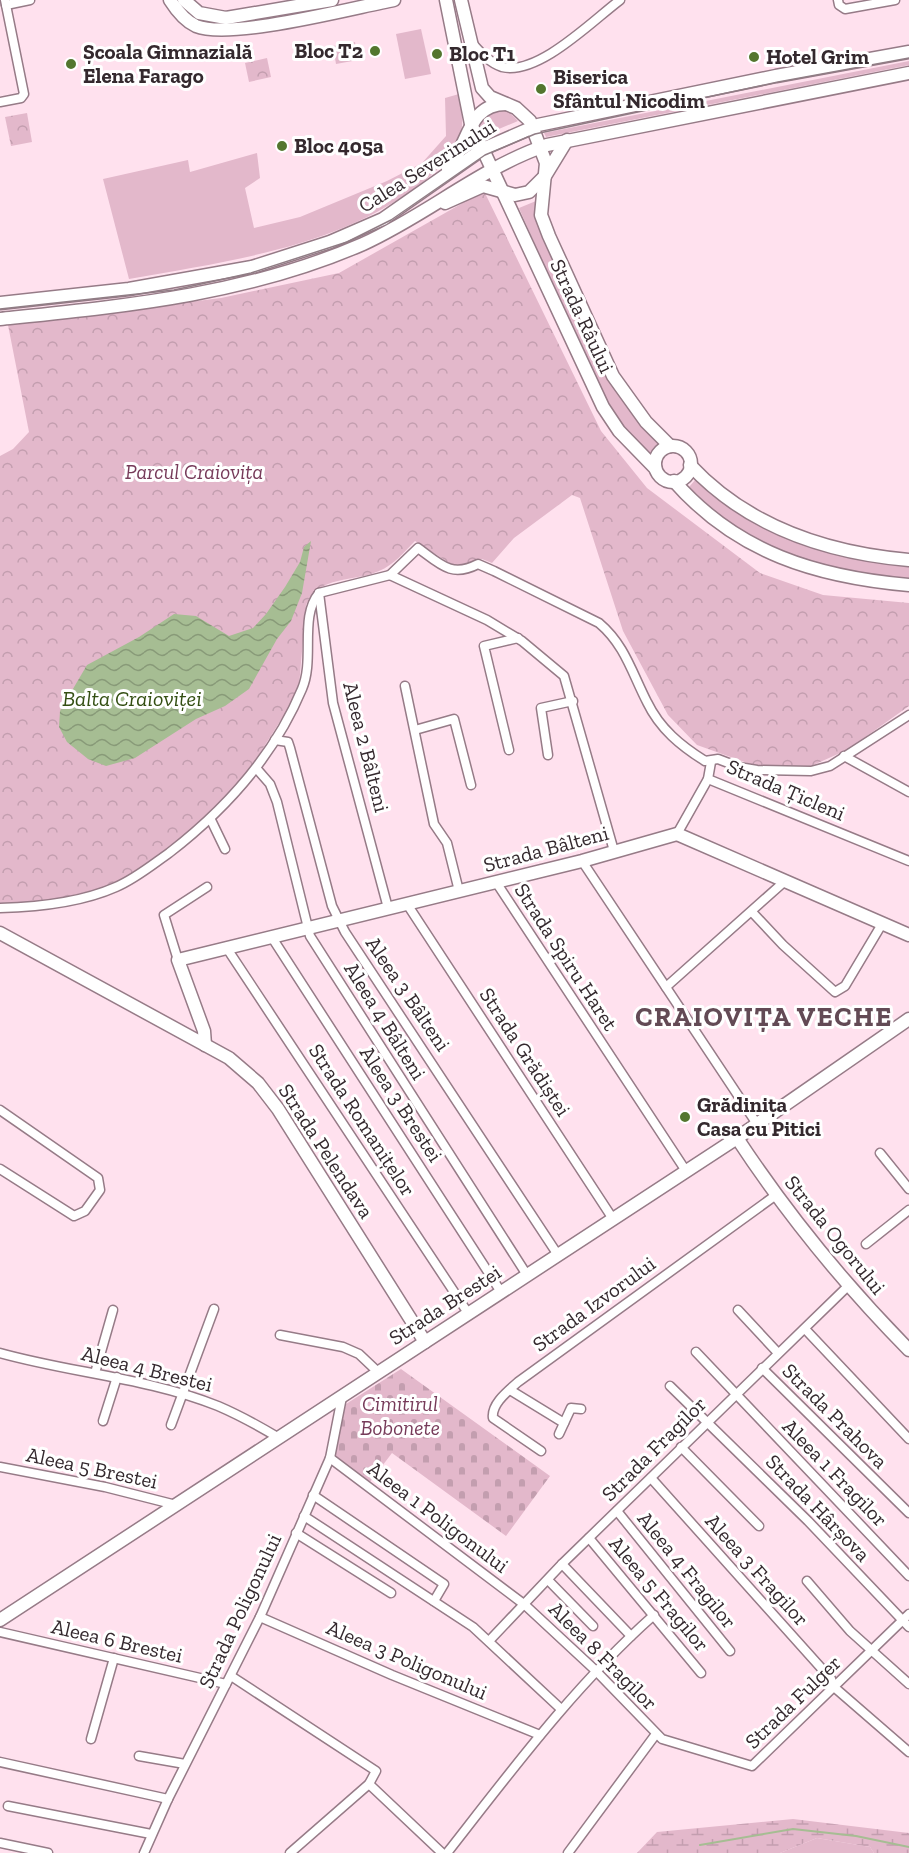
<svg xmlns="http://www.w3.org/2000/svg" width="909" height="1853" font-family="'Zilla Slab',serif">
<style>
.green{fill:#e3b8cb}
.wetland{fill:url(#wetland-marsh)}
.cemetery{fill:url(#cemetery-stones)}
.park{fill:url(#park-crowns)}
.water{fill:url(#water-waves)}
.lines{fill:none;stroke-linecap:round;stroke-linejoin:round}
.stream{stroke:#a6bd93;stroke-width:2}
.street-casing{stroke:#967b87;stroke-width:11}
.secondary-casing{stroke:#967b87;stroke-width:15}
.primary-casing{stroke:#967b87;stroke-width:15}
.street{stroke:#fff;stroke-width:8}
.secondary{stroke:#fff;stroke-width:12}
.primary{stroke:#fff;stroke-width:12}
.tram{stroke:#907d85;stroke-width:1.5}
.poi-dot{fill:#53762e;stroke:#fff;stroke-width:2}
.labels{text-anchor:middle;stroke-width:6;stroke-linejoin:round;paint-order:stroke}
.poi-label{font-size:21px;font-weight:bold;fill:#34292e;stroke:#fff;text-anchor:start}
.street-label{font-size:21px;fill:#34292e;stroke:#fff}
.park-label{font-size:21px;font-style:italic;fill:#763a59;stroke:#fff}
.water-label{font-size:22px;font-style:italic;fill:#344f13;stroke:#fff}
.district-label{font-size:27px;font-weight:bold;letter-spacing:1.5px;fill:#634a55;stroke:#fff}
</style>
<defs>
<pattern id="wetland-marsh" width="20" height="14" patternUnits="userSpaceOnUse" patternTransform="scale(1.5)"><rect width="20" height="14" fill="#e3b8cb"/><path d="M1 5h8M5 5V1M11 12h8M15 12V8" fill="none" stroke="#c39eaf"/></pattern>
<pattern id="cemetery-stones" width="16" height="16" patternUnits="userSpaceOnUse" patternTransform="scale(1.5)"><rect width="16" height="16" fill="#e3b8cb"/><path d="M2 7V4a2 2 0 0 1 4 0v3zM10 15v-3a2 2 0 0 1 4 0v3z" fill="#c39eaf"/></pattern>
<pattern id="park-crowns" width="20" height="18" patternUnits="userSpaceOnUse" patternTransform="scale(1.5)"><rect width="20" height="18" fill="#e3b8cb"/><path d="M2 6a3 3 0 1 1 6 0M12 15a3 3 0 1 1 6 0" fill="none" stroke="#c39eaf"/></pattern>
<pattern id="water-waves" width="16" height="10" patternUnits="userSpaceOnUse" patternTransform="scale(1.5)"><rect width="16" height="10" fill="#a6bd93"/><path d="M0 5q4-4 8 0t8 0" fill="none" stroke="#889a78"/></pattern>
</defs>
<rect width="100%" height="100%" fill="#ffe1ee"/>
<g class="green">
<path d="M421 29 431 74 405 79 396 34Z"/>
<path d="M355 42 358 60 336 64 333 46Z"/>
<path d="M909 61V65L546 137 544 133Z"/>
<path d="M459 94C460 104 463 116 462 126 461 147 443 165 428 178 344 247 233 260 129 279L103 179 188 160 190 172 257 153 260 178 245 188 254 228 300 217 387 181 422 163 446 136 445 98Z"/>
<path d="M506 109 518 121 480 137 477 126 483 113Z"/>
<path d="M536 201 538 216C569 287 604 390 658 443L650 456 618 424 598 388 519 208Z"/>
<path d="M696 479C763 535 822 559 909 565V581C855 576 797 564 749 537 727 524 708 505 689 487Z"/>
<path d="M817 1838 870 1847 874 1853H780Z"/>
</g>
<path class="wetland" d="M793 1819 909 1833V1853H874L870 1847 817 1838 780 1853H637L657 1832Z"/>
<path class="cemetery" d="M401 1369 550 1476 506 1536 392 1453 370 1482 333 1455 346 1404Z"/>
<g class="park">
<path d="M267 58 271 77 249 82 245 63Z"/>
<path d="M27 113 32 142 11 146 5 117Z"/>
<path d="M484 191 601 431 647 488 760 573 823 595 909 603V706L847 750 811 766 753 765 697 745 668 715 623 631 580 498 572 495 514 538 492 563 482 559 454 566 415 541C404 552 394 565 379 571 355 582 318 575 306 605L299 686 286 712 243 780 190 833 141 869 113 885 39 904 0 905V456L13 449 29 432 8 325 221 298 339 273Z"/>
</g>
<path class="water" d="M311 541 302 593 291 621 277 639 249 689 225 706 196 719 135 758 106 766 88 759 67 742 59 727 60 711 87 665 139 637 174 614 196 616 229 636 253 628 266 614 285 587 300 562 304 547Z"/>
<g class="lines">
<path class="stream" d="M700 1845 793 1829 856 1836 909 1847"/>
<defs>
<g id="street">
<path d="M838 0 839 5 845 9 895 0"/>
<path d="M6 5 30 0"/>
<path d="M473 44C482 54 490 63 502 67 538 76 592 21 620 0"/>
<path d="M0 102 21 98 24 94 5 0"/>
<path d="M390 575 418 548C440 564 451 578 478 564L494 571 599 623C625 645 632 673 647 702 660 729 681 746 705 761L718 759 739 767 757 770 811 771 830 766 909 715"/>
<path d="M319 593 390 575 487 620 522 641 564 676 614 851"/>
<path d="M319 593 333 703 388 908"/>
<path d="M405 686 434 824 447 843 459 891"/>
<path d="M415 730 454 719 471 785"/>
<path d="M275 740 288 742 290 748 332 906 345 932 558 1255"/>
<path d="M509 750 484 646 518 638"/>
<path d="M548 755 541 708 573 701"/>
<path d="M844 756 909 792"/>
<path d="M257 769 270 784 277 802 310 936 527 1275"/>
<path d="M708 779 909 861"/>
<path d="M211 820 225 849"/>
<path d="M677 834 708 779 711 762"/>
<path d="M582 861 757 1124"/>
<path d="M496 882 686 1171"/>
<path d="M407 904 613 1219"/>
<path d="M0 908C38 907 80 903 116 887 135 879 152 865 169 853 226 809 274 756 302 689 315 659 299 617 319 593"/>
<path d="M752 912 783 945 835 992 845 986 882 924"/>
<path d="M271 936 501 1292"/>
<path d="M226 947 468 1313"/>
<path d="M178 960 164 915 207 887"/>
<path d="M666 987 785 881"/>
<path d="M0 1110 98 1178 100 1190 85 1211 74 1216 0 1169"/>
<path d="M880 1153 909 1189"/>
<path d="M866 1244 909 1210"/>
<path d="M738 1310 778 1353"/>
<path d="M805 1329 909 1439"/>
<path d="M280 1335 343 1347 359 1354 378 1372"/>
<path d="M696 1352 909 1576"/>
<path d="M0 1353C72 1373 148 1378 218 1406 239 1415 259 1426 279 1438"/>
<path d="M762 1368 909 1513"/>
<path d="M95 1373 113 1310"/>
<path d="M670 1386 808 1521 909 1627"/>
<path d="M510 1390 564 1423"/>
<path d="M103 1421 117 1377"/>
<path d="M171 1425 214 1309"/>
<path d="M559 1434 571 1408 581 1409"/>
<path d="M681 1447 759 1526"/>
<path d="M541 1451 493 1418C491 1404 508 1391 518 1382L776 1195"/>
<path d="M330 1458 525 1605 595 1670 662 1739 752 1766 909 1614"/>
<path d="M0 1467 105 1487 176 1505"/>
<path d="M651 1478 831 1679 834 1687 909 1752"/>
<path d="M313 1495 444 1584 434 1601"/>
<path d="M617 1511 730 1651"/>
<path d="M304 1516 473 1627 561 1709"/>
<path d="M296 1533 391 1593"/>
<path d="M589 1538 701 1673"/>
<path d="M562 1564 631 1636"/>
<path d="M548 1580 593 1626"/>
<path d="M807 1581 850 1631 909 1684"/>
<path d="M260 1617 392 1675 540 1735"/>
<path d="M0 1632 226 1684"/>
<path d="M489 1641 562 1564 848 1286"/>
<path d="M231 1676 376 1771 369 1784 290 1853"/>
<path d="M91 1739 114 1658"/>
<path d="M139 1756 185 1764"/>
<path d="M0 1762 168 1799"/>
<path d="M369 1784 442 1853"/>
<path d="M8 1806 151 1834"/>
<path d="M0 1843 48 1853"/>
<path d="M144 1853 168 1799 260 1617 330 1458 342 1397"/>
<path d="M447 1853C512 1770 575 1685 654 1615"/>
<path d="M568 1853 656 1734"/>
</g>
<g id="secondary">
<path d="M170 0C177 11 185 21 196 26 231 40 352 8 394 0"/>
<path d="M184 0 199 13 226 18 332 0"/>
<path d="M446 0 471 124 603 407 619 431 655 468"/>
<path d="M461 0 482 88 490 97 516 108 530 121 546 163 541 215 549 236 613 376 646 422 670 446"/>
<path d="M448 169C469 145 467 104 506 104"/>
<path d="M445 203 483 186 515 195 529 192 545 176 567 140"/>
<path d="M0 303 129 289 252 267 330 242 383 219 483 149 538 125 776 76 909 52"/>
<path d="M0 319C125 306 246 295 363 244 427 215 480 168 547 145L909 73"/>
<circle cx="673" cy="464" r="18"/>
<path d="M690 465C748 527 827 553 909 560"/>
<path d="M674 481C737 553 817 577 909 585"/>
<path d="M205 1045 204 1031 178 960 582 861 677 834 909 935"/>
<path d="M737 1138C787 1214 845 1285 909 1350"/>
<path d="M0 1620 425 1342"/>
</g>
<path id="primary" d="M0 933 229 1058 258 1083 278 1109 425 1342 737 1138 909 1019"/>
</defs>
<use href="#street" class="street-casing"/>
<use href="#secondary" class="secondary-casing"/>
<use href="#primary" class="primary-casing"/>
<use href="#street" class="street"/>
<use href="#secondary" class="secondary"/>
<use href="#primary" class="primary"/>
<path class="tram" d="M0 309 174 290 251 273 347 242 391 220 485 155 535 134 778 82 909 58"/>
</g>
<g class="poi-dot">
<circle cx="375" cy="51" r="6"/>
<circle cx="437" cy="54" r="6"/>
<circle cx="754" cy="57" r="6"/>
<circle cx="71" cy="64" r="6"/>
<circle cx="541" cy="89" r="6"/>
<circle cx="282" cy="146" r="6"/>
<circle cx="685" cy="1117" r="6"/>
</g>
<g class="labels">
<g class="poi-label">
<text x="363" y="58" text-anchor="end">Bloc T2</text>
<text x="83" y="59">Școala Gimnazială<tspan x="83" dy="24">Elena Farago</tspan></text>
<text x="449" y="61">Bloc T1</text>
<text x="766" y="64">Hotel Grim</text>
<text x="553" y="84">Biserica<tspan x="553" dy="24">Sfântul Nicodim</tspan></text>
<text x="294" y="153">Bloc 405a</text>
<text x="697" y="1112">Grădinița<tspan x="697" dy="24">Casa cu Pitici</tspan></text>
</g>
<g class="street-label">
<text transform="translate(427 166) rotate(-32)" y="7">Calea Severinului</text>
<text transform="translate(582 316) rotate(65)" y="7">Strada Râului</text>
<text transform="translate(366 747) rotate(76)" y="7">Aleea 2 Bâlteni</text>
<text transform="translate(786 790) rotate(23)" y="7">Strada Țicleni</text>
<text transform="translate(546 849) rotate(-15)" y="7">Strada Bâlteni</text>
<text transform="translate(566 957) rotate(57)" y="7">Strada Spiru Haret</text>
<text transform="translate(408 994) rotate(56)" y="7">Aleea 3 Bâlteni</text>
<text transform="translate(385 1021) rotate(58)" y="7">Aleea 4 Bâlteni</text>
<text transform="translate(525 1052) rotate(57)" y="7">Strada Grădiștei</text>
<text transform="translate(401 1104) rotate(57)" y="7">Aleea 3 Brestei</text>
<text transform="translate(362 1120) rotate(57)" y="7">Strada Romanițelor</text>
<text transform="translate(326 1151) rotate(57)" y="7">Strada Pelendava</text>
<text transform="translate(835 1235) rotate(51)" y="7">Strada Ogorului</text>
<text transform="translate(594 1304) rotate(-36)" y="7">Strada Izvorului</text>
<text transform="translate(445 1305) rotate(-33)" y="7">Strada Brestei</text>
<text transform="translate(147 1369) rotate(14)" y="7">Aleea 4 Brestei</text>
<text transform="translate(835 1416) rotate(45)" y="7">Strada Prahova</text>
<text transform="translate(654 1449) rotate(-45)" y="7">Strada Fragilor</text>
<text transform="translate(92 1468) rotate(12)" y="7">Aleea 5 Brestei</text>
<text transform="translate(835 1473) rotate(46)" y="7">Aleea 1 Fragilor</text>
<text transform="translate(818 1508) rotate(46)" y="7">Strada Hârșova</text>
<text transform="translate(438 1517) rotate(37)" y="7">Aleea 1 Poligonului</text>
<text transform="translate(687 1570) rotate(51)" y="7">Aleea 4 Fragilor</text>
<text transform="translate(757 1570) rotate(48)" y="7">Aleea 3 Fragilor</text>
<text transform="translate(659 1594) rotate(50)" y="7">Aleea 5 Fragilor</text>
<text transform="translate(240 1611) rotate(-65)" y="7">Strada Poligonului</text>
<text transform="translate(117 1641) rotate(13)" y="7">Aleea 6 Brestei</text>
<text transform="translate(603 1656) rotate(45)" y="7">Aleea 8 Fragilor</text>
<text transform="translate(407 1660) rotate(23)" y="7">Aleea 3 Poligonului</text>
<text transform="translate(793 1702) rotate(-44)" y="7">Strada Fulger</text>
</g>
<g class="park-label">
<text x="194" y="479">Parcul Craiovița</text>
<text x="400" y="1411">Cimitirul<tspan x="400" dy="24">Bobonete</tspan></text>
</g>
<g class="water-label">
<text x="132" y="706">Balta Craioviței</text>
</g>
<g class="district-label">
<text x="764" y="1026">CRAIOVIȚA VECHE</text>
</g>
</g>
</svg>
